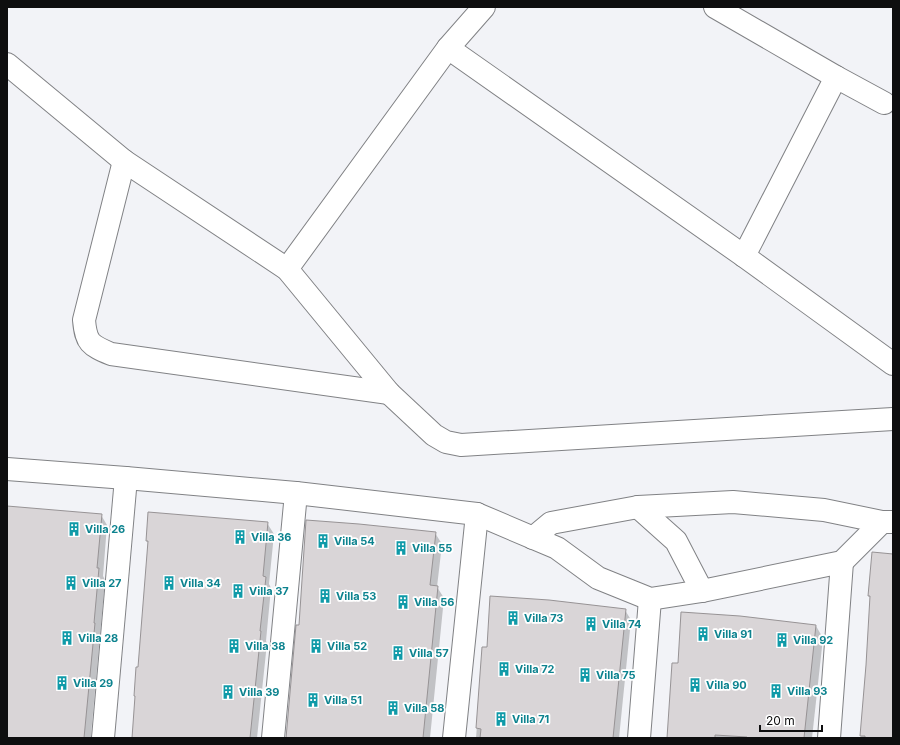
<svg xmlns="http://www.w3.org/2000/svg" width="900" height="745" font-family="Inter,sans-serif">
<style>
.shadow{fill:#0003}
.building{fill:#d9d5d7;stroke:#979395}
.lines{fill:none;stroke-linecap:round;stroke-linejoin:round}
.minor-casing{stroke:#818285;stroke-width:24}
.minor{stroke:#fff;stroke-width:22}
.labels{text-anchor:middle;stroke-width:3.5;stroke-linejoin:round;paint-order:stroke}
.culture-label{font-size:11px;font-weight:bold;fill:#0d838f;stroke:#fff;text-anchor:start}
</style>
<rect width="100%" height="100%" fill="#f2f3f7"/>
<g class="shadow">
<path d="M7 507 101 515 107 525 103 576 105 580 91 735 92 738H7Z"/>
<path d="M267 523 274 534 269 584 271 588 266 641 267 643 257 738H133L149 544 147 541Z"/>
<path d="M435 533 442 544 437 587 444 598 430 738H286L300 626Z"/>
<path d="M893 555V738H861L871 599 869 596Z"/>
<path d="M625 610 631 620 619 738H476L483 648H488Z"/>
<path d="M816 626 823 638 812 738H668L678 664Z"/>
</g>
<g class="building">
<path d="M7 506 102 514 97 568H99L94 623H95L84 738H7Z"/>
<path d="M148 512 268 522 263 576 266 577 260 631H261L250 738H132L135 696H134L136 667H138L148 541H146Z"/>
<path d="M306 520 359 524 436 532 430 585 438 586 423 738H286L296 625H299Z"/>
<path d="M872 552 893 554V738H865V736H860L866 665 870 596H868Z"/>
<path d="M490 596 549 600 626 609 613 738H480L481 729 476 728 482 647H487Z"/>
<path d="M681 612 740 616 816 625 804 738H747V737L715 735V738H667L672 663H678Z"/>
</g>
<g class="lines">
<defs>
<g id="minor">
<path d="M715 7 836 77 884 103"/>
<path d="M448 48 744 256 893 364"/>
<path d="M7 64 124 161 287 269 389 393 434 435 446 442 461 445 893 419"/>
<path d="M124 161 84 320C86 343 90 345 111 354L389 393"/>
<path d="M744 256 836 77"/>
<path d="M287 269 448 48 484 7"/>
<path d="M7 469 126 478 296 493 477 514 557 548 598 578 650 599 702 591 842 562 882 522H893"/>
<path d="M638 507 676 541 702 591"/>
<path d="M533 538 551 523 638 507 733 502 824 510 882 522"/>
<path d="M103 738 126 478"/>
<path d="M273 738 296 493"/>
<path d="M454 738 477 514"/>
<path d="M639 738 650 599"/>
<path d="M829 738 842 562"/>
</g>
</defs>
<use href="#minor" class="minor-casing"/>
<use href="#minor" class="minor"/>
</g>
<defs>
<symbol id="building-bare" viewBox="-9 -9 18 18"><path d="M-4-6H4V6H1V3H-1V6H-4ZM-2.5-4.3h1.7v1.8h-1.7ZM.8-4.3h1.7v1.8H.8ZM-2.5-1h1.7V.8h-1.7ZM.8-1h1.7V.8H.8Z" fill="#0f9aa8" stroke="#fff" stroke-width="2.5" paint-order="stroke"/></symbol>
</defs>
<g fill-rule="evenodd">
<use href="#building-bare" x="64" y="519" width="20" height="20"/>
<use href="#building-bare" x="230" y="527" width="20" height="20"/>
<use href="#building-bare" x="313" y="531" width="20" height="20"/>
<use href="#building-bare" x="391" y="538" width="20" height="20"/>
<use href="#building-bare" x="61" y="573" width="20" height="20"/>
<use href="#building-bare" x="159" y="573" width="20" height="20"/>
<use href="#building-bare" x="228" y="581" width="20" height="20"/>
<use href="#building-bare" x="315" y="586" width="20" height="20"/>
<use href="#building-bare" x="393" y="592" width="20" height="20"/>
<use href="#building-bare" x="503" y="608" width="20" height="20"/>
<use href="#building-bare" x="581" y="614" width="20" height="20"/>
<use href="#building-bare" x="693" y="624" width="20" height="20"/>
<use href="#building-bare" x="57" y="628" width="20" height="20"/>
<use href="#building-bare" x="772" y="630" width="20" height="20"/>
<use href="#building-bare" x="224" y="636" width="20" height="20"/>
<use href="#building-bare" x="306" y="636" width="20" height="20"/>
<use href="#building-bare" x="388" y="643" width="20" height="20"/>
<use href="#building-bare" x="494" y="659" width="20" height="20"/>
<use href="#building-bare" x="575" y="665" width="20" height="20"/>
<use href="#building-bare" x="52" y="673" width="20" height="20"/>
<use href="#building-bare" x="685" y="675" width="20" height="20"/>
<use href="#building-bare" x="766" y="681" width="20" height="20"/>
<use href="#building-bare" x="218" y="682" width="20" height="20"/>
<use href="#building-bare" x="303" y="690" width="20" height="20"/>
<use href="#building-bare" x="383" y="698" width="20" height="20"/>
<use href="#building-bare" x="491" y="709" width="20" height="20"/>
</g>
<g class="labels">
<g class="culture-label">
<text x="85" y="533">Villa 26</text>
<text x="251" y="541">Villa 36</text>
<text x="334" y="545">Villa 54</text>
<text x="412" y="552">Villa 55</text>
<text x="82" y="587">Villa 27</text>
<text x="180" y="587">Villa 34</text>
<text x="249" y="595">Villa 37</text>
<text x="336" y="600">Villa 53</text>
<text x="414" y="606">Villa 56</text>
<text x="524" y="622">Villa 73</text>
<text x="602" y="628">Villa 74</text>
<text x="714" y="638">Villa 91</text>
<text x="78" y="642">Villa 28</text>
<text x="793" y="644">Villa 92</text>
<text x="245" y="650">Villa 38</text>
<text x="327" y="650">Villa 52</text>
<text x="409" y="657">Villa 57</text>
<text x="515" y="673">Villa 72</text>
<text x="596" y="679">Villa 75</text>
<text x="73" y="687">Villa 29</text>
<text x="706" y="689">Villa 90</text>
<text x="787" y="695">Villa 93</text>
<text x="239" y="696">Villa 39</text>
<text x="324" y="704">Villa 51</text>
<text x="404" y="712">Villa 58</text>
<text x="512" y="723">Villa 71</text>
</g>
</g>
<rect width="900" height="745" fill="none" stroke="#0e0e0f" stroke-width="16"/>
<path d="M760 725v6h62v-6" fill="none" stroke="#0e0e0f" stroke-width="2"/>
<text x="766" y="725" font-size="12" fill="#0e0e0f" stroke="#ffffff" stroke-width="3" paint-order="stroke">20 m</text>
</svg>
